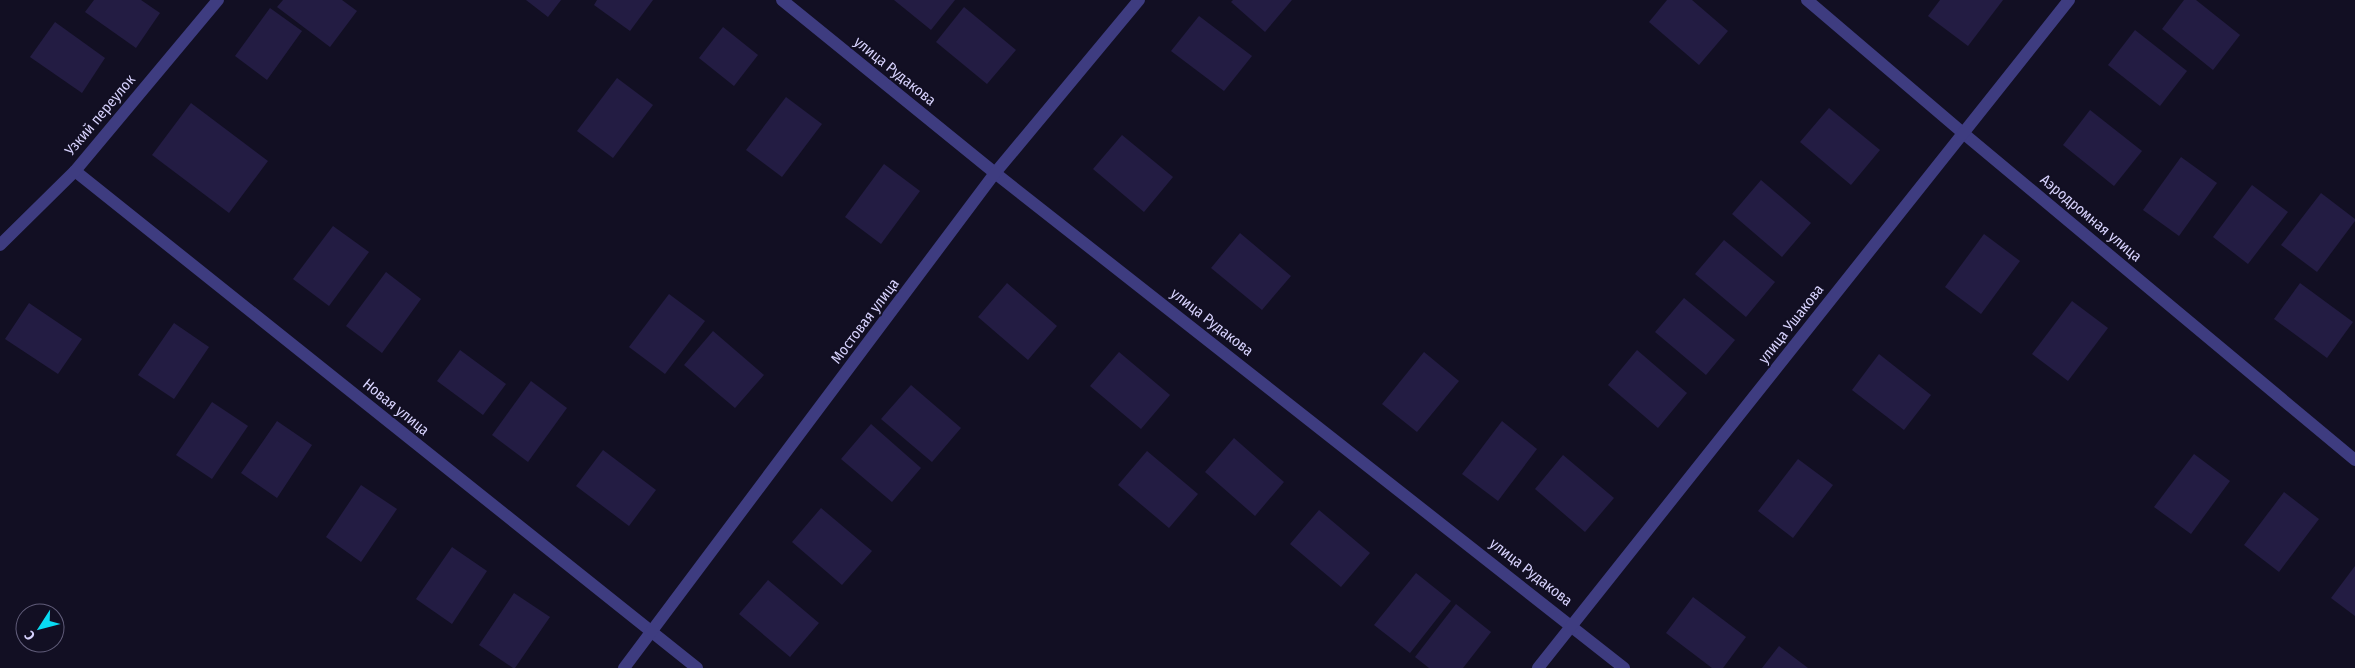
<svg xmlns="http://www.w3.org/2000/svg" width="2355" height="668" font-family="'Fira Sans Condensed',sans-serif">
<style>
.building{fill:#231c43}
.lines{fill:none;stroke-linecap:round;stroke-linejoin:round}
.minor{stroke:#3e3c80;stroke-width:12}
.labels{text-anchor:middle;stroke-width:4;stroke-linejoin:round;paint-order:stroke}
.street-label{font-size:15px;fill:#d7d2fd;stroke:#120f23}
</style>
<rect width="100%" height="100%" fill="#120f23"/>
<g class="building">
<path d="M94 0H141L160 13 136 48 85 12Z"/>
<path d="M283 0H342L357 11 330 47 277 7Z"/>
<path d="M526 0H561L548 17Z"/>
<path d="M597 0H653L630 31 594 5Z"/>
<path d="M894 0H955L931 30Z"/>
<path d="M1233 0H1292L1265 32 1231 2Z"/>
<path d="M1667 0H1692L1728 31 1699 65 1649 22Z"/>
<path d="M1940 0H2003L1968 46 1928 16Z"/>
<path d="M2184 0H2196L2240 35 2213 70 2162 29Z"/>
<path d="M964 7 1016 50 987 84 936 42Z"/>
<path d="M270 8 302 31 267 80 235 56Z"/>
<path d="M1199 16 1252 56 1224 91 1171 51Z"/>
<path d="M55 22 105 58 82 93 30 57Z"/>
<path d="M723 27 758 55 734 86 699 58Z"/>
<path d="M2135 30 2187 71 2160 106 2108 65Z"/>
<path d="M617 78 653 105 613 158 577 131Z"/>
<path d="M786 97 822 124 782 177 746 150Z"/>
<path d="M191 103 268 161 229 213 152 155Z"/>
<path d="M1829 108 1880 150 1851 185 1800 142Z"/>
<path d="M2090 110 2142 151 2114 186 2063 145Z"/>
<path d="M1122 135 1173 177 1144 212 1093 169Z"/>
<path d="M2181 157 2217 183 2179 236 2143 210Z"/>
<path d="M884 164 920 191 881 244 845 217Z"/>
<path d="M1761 180 1811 223 1782 257 1732 214Z"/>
<path d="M2252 185 2288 212 2248 264 2213 237Z"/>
<path d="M2321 193 2355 219V221L2317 272 2281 245Z"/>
<path d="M333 226 369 252 329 306 293 279Z"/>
<path d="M1240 233 1291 276 1262 310 1211 268Z"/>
<path d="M1984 234 2020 261 1981 314 1945 287Z"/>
<path d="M1724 240 1775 282 1746 317 1695 274Z"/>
<path d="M386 272 421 299 382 353 346 326Z"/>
<path d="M1007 283 1057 326 1028 360 978 317Z"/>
<path d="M2300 283 2353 322 2327 358 2274 319Z"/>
<path d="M669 294 705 321 665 374 629 347Z"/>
<path d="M1684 298 1735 340 1706 375 1655 332Z"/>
<path d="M2072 301 2108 328 2068 381 2032 354Z"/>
<path d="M29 303 82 339 58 374 5 339Z"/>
<path d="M174 323 209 347 174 399 138 375Z"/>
<path d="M713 331 764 375 735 408 684 365Z"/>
<path d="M460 350 506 384 483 415 437 381Z"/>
<path d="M1637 350 1687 393 1658 428 1608 385Z"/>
<path d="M1119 352 1170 395 1141 429 1090 386Z"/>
<path d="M1424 352 1459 381 1417 432 1382 404Z"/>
<path d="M1879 354 1931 395 1904 430 1852 390Z"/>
<path d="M531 381 567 408 528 462 492 435Z"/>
<path d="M911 385 961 428 932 462 881 419Z"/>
<path d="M212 402 248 426 212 479 176 455Z"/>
<path d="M277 421 312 445 277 498 241 473Z"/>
<path d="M1502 421 1537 449 1498 501 1462 474Z"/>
<path d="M871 424 921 468 892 502 841 459Z"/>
<path d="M1234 438 1284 482 1255 516 1205 472Z"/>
<path d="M603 450 656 490 629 526 576 486Z"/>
<path d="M1147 451 1198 494 1169 528 1118 485Z"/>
<path d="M2194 454 2230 481 2191 534 2154 507Z"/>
<path d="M1563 455 1614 498 1585 532 1535 489Z"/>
<path d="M1798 459 1833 485 1793 538 1758 511Z"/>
<path d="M361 485 397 509 361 562 326 537Z"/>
<path d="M2284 492 2319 519 2279 572 2244 545Z"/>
<path d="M821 508 872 551 842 585 792 542Z"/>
<path d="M1319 510 1370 553 1341 587 1290 544Z"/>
<path d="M452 547 487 571 452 624 416 599Z"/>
<path d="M2355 566V616L2331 598Z"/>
<path d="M1416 573 1451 601 1410 653 1374 625Z"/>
<path d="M768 580 819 623 790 657 739 614Z"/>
<path d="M514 593 550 617 515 668H513L479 645Z"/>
<path d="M1693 597 1746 637 1723 668H1712L1666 633Z"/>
<path d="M1456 604 1491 632 1463 668H1429L1415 657Z"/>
<path d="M1779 646 1808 668H1762Z"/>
</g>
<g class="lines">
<g class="minor">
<path d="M782 0 995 173 1624 668"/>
<path d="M1807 0 1963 133 2355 460"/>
<path d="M75 171 697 668"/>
<path d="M0 245 75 171 218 0"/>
<path d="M624 668 995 173 1139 0"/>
<path d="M1538 668 2069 0"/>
</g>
</g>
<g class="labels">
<g class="street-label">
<text transform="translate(895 71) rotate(39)" y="5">улица Рудакова</text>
<text transform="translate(100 115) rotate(-50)" y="5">Узкий переулок</text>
<text transform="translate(2091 218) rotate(40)" y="5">Аэродромная улица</text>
<text transform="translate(865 321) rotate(-53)" y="5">Мостовая улица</text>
<text transform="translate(1212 322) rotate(38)" y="5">улица Рудакова</text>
<text transform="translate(1791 324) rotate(-52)" y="5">улица Ушакова</text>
<text transform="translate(396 407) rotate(39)" y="5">Новая улица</text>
<text transform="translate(1531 572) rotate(38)" y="5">улица Рудакова</text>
</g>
</g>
<g transform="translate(40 628) rotate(234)"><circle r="24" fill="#120f23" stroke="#615d7a"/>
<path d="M0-4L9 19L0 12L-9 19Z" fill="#09dbf2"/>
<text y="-8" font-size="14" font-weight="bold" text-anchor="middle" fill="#d7d2fd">С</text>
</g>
</svg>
